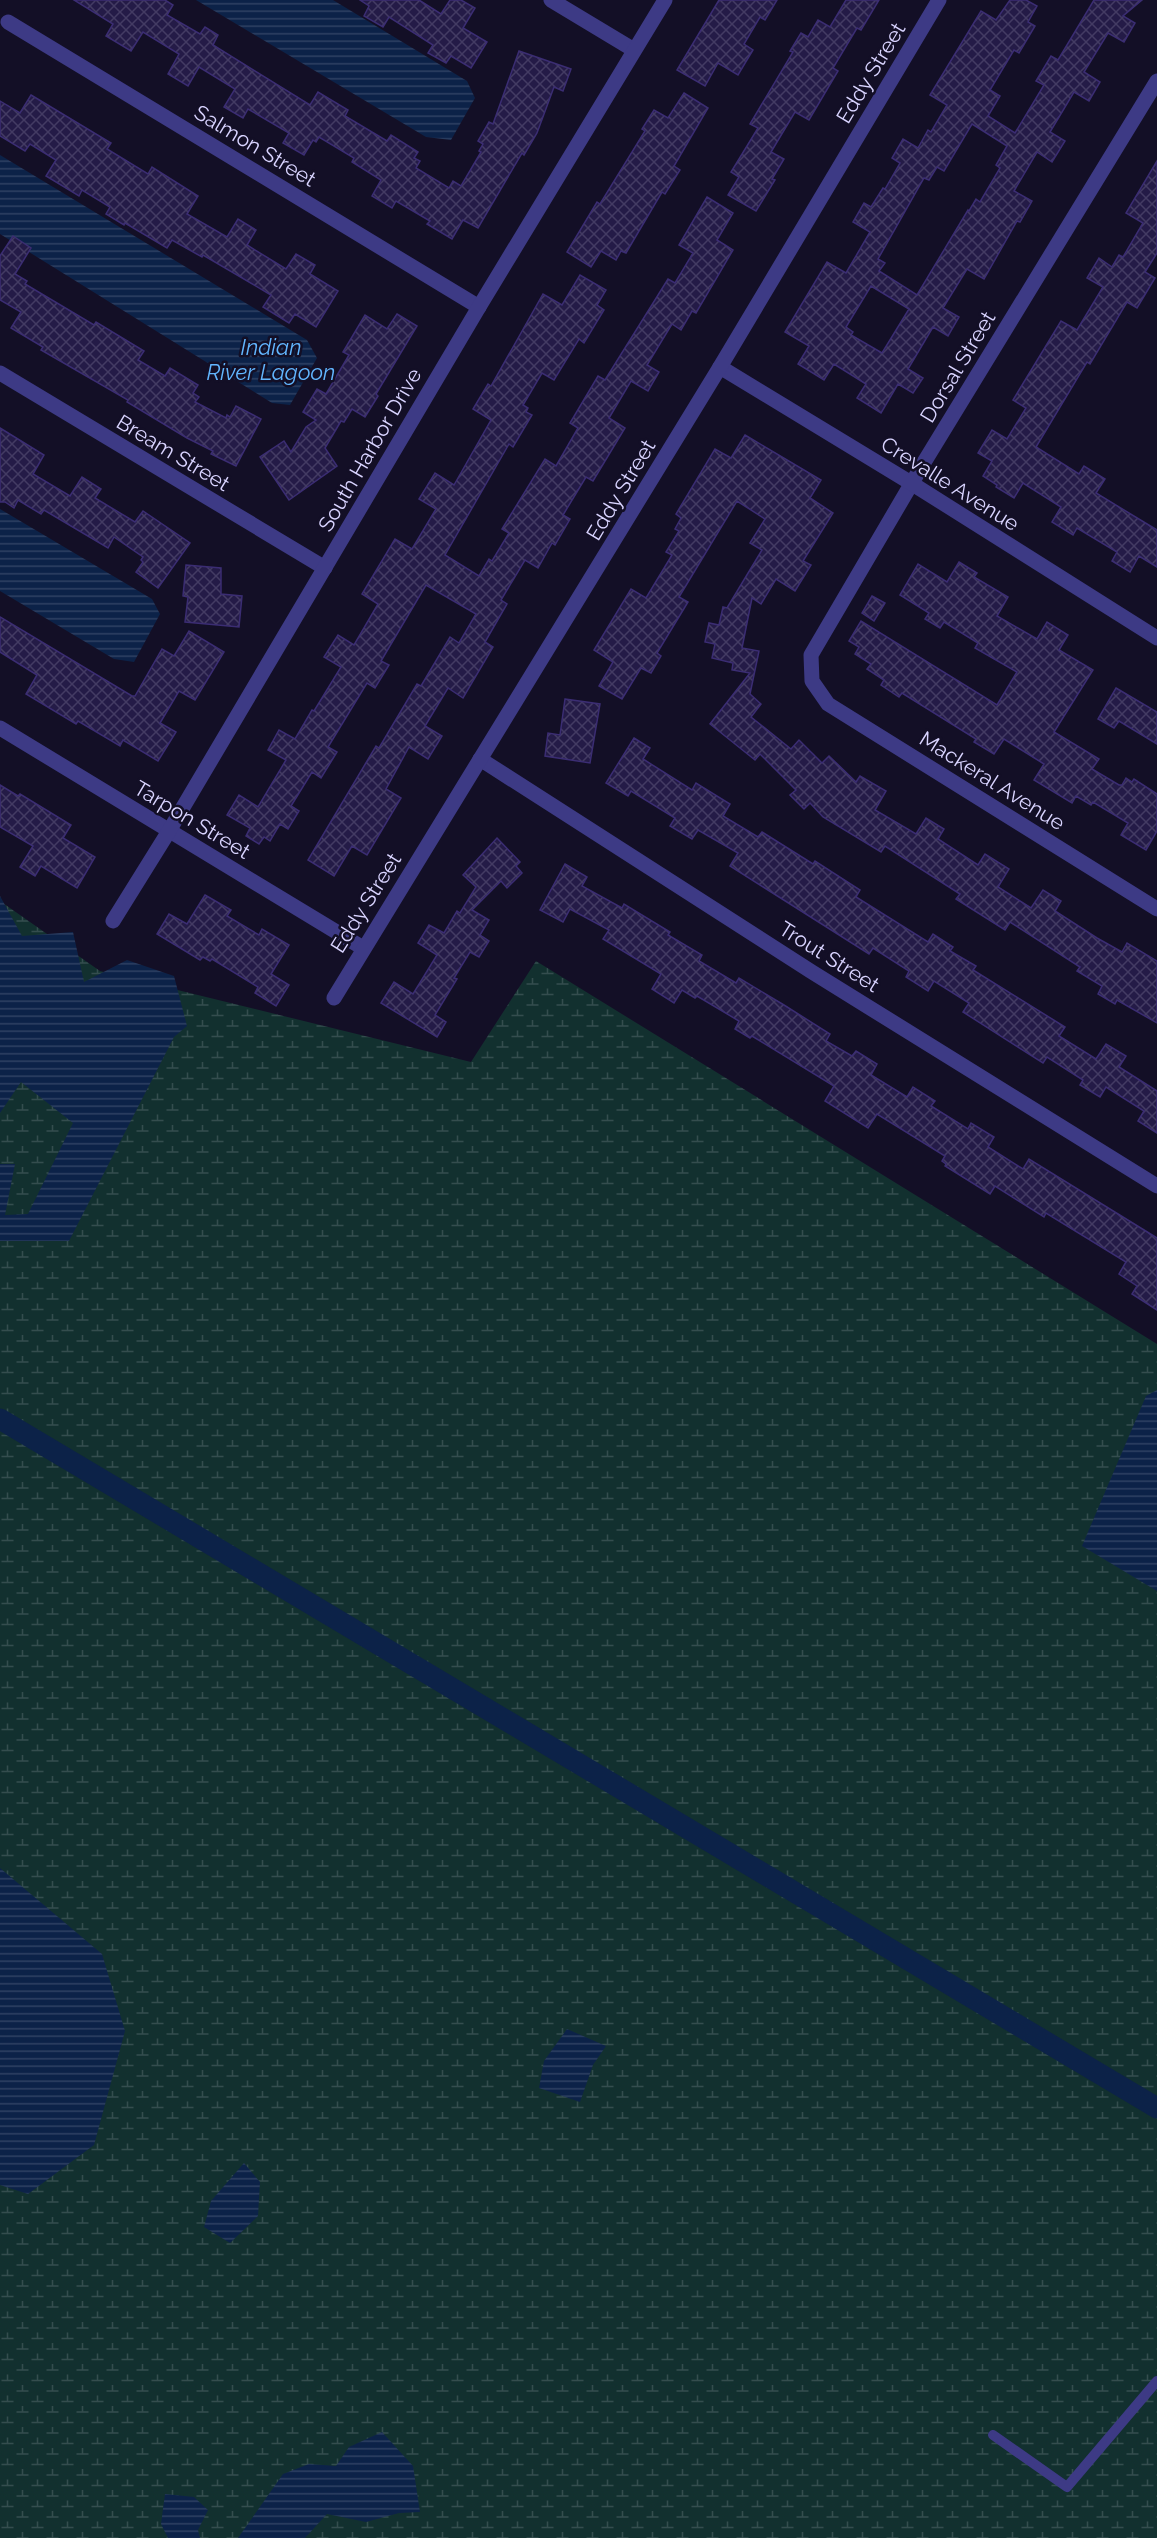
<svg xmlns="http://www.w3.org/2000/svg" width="1157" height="2538" font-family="Raleway,sans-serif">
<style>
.wetland{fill:url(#wetland-marsh)}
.water{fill:url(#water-rules)}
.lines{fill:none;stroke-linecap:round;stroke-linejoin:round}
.canal{stroke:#0c2248;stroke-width:21}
.building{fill:url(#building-cross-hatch);stroke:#3b2d73;stroke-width:1.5;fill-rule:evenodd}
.lane{stroke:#3d3a85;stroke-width:10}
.street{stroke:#3d3a85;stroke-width:15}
.labels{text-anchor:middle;stroke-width:5;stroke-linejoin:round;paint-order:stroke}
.street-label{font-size:21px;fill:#d9d4ff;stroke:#130f26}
.water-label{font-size:22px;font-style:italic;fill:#62b6ff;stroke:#130f26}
</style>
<defs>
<pattern id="wetland-marsh" width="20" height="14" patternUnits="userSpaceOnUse" patternTransform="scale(1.5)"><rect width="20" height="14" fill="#12302f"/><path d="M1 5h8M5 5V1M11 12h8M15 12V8" fill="none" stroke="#344d4e"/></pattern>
<pattern id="water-rules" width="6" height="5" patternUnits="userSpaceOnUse" patternTransform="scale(1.5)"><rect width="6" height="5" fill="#0c2248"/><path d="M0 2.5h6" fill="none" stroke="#2f4163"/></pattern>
<pattern id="building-cross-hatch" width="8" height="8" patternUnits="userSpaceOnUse" patternTransform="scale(1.5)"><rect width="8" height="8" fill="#241b47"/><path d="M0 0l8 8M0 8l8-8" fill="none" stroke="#433b63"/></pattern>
</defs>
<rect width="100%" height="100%" fill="#130f26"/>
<path class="wetland" d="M0 901 100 971 471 1062 536 961 1157 1344V2538H0Z"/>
<g class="water">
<path d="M196 0H333L467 81 475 98 451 140 426 137Z"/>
<path d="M0 155 307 340 317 358 290 405 272 403 0 234Z"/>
<path d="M0 509 152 599 160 614 134 662 114 659 0 591Z"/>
<path d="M0 896 22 936 73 932 84 982 127 960 174 976 187 1026 174 1037 69 1241H0V1164H15L5 1215 28 1214 73 1123 21 1082 0 1113Z"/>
<path d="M1157 1390V1591L1082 1546 1146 1396Z"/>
<path d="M0 1868 102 1954 125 2031 94 2145 28 2194 0 2185Z"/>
<path d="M567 2029 606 2046 593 2065 580 2102 539 2088 544 2061Z"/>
<path d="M244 2163 260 2182 258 2216 230 2243 204 2227 211 2201Z"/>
<path d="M382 2432 413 2466 420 2512 399 2513 366 2522 327 2514 305 2538H238L283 2474 309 2464 336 2466 349 2447Z"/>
<path d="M165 2494 194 2497 208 2510 198 2530 200 2538H168L161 2524Z"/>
</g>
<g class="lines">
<path class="canal" d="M0 1419 1157 2108"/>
</g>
<g class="building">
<path d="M74 0H165L173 5 167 15 200 34 205 27 218 35 213 45 310 105 318 92 348 110 345 116 387 141 391 135 418 152 414 158 420 161 416 168 449 188 453 181 461 186 481 152 479 151 483 144 478 141 489 122 493 124 519 51 571 69 563 91 554 87 537 133 524 155 522 153 478 228 463 220 452 239 427 224 430 221 396 201 392 208 372 196 381 180 352 162 354 158 319 137 316 142 313 140 304 155 283 143 289 133 248 109 243 118 224 107 235 89 199 67 188 86 168 74 179 54 143 32 131 51 106 36 113 24Z"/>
<path d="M360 0H419L441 14 450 0H461L475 8 463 28 487 42 471 68 451 56 446 63 428 53 433 45 389 17 383 27 364 16 369 6Z"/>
<path d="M719 0H777L765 20 760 17 744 44 753 50 738 75 718 63 705 86 677 70Z"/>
<path d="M846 0H879L861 30 857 28 833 68 838 71 809 120 795 112 771 152 784 159 772 179 775 180 756 211 728 195 739 177 731 172 758 128 750 124 793 52 790 51 801 33 808 37 818 20 830 27Z"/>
<path d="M1010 0H1026L1037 6 1028 22 1035 26 1019 53 1014 50 990 90 1000 96 988 116 1015 133 1044 85 1036 81 1051 56 1058 60 1094 0H1142L1123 16 1135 23 1124 42 1108 33 1084 72 1100 82 1089 101 1074 92 1050 132 1065 141 1052 162 1037 152 1014 191 1032 201 1020 222 1017 221 984 279 967 269 943 308 959 317 948 336 933 327 908 369 923 378 913 393 898 384 881 413 857 398 866 384 834 364 824 380 798 364 809 346 785 332 827 262 846 273 870 232 853 222 864 203 871 207 883 188 885 189 900 163 892 158 903 139 918 148 928 130 931 132 947 105 930 95 981 11 996 20ZM972 124 1007 146 996 165 1000 168 980 202 976 199 969 211 968 210 917 295 879 271 885 263 878 259 924 178 929 180 937 167 944 171ZM871 286 909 309 882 353 851 335 853 332 846 327Z"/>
<path d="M684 93 708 108 674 166 680 170 665 194 662 192 626 253 621 251 616 260 601 251 591 267 567 252 597 202 600 204 645 131 642 129 654 110 668 118Z"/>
<path d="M31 95 111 143 107 149 148 174 152 167 198 196 187 214 227 237 238 219 256 230 247 245 286 269 296 254 315 265 310 274 338 291 316 327 295 314 289 323 263 307 271 295 203 255 202 257 172 240 167 248 125 223 124 225 106 214 110 207 82 190 79 196 46 176 56 160 30 144 25 151 0 136V101L20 113Z"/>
<path d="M1157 161V253L1145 272 1155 278 1137 308 1127 302 1090 364 1087 362 1036 447 1079 474 1084 466 1105 479 1096 493 1157 530V567L1139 556 1130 572 1112 561 1117 552 1077 528 1073 535 1052 522 1061 507 1023 483 1014 498 996 487 997 485 983 476 992 461 978 453 992 430 1007 439 1026 408 1013 400 1061 321 1077 330 1103 287 1087 278 1099 258 1112 267 1119 255 1123 257 1143 223 1126 213Z"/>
<path d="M707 197 733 213 717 240 733 250 696 313 692 311 681 330 672 324 647 365 659 372 648 391 631 381 609 418 625 428 593 481 586 477 563 515 570 519 555 545 552 543 538 568 525 560 501 600 507 604 485 642 493 647 463 698 448 688 425 726 442 736 428 759 409 747 386 789 401 798 367 855 352 846 334 876 308 860 376 746 379 748 417 684 421 686 450 637 459 643 476 614 426 585 381 661 389 665 375 688 367 683 328 747 337 752 321 778 312 772 291 806 299 811 288 829 280 824 270 841 264 837 259 844 246 836 250 828 227 815 239 795 258 807 286 760 268 750 279 730 295 739 312 710 314 711 341 667 324 657 338 635 354 645 378 604 362 594 395 539 412 549 436 509 419 499 435 473 454 485 491 420 473 409 488 384 491 386 543 294 562 305 580 275 606 290 597 305 604 310 584 343 579 339 554 380 542 373 523 405 528 408 526 412 532 415 513 447 509 444 445 555 479 576 489 559 492 561 509 533 502 529 545 459 556 466 578 428 570 423 598 376 605 380 668 279 675 283 693 253 679 245Z"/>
<path d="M13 236 31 248 15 274 27 281 25 284 94 325 96 322 144 351 138 360 165 376 170 368 198 385 193 393 199 397 195 402 226 418 227 415 230 417 236 406 261 419 236 466 211 454 213 451 187 438 127 402 128 400 41 350 43 347 11 328 21 312 0 300V256Z"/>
<path d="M397 314 417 326 376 394 378 396 365 417 352 409 344 422 341 421 325 448 337 466 289 500 260 457 284 441 291 452 306 427 316 420 303 412 317 389 326 394 349 355 343 352 365 315 387 329Z"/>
<path d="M0 428 44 455 33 474 70 496 82 477 101 489 95 498 135 522 143 511 190 543 158 588 136 572 143 562 141 560 143 557 114 537 108 548 44 510 41 514 18 500 14 508 5 502H0Z"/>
<path d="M745 435 821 480 810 498 833 513 803 561 811 565 795 591 776 579 761 604 752 598 742 648 759 651 750 694 761 704 751 717 791 749 799 740 822 763 829 756 856 782 860 776 886 791 875 810 916 834 926 818 944 829 938 839 978 865 985 854 1009 869 998 887 1031 908 1043 890 1061 901 1055 911 1097 938 1122 952 1127 943 1157 961V1023L1117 1000 1115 1004 1098 994 1102 986 1077 971 1080 967 1010 922 1005 930 956 899 960 894 885 846 881 852 823 817 810 803 804 809 790 795 796 790 760 754 755 760 710 724 750 673 732 670 733 663 712 658 715 644 705 642 709 623 719 625 723 607 727 608 762 550 750 543 765 519 737 501 679 597 688 602 657 653 661 656 651 673 641 668 622 699 599 686 613 662 594 650 631 589 646 598 672 555 666 552 679 531 675 529 681 518 676 514 715 449 731 458Z"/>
<path d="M959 562 977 573 974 577 1008 597 997 616 1037 639 1047 622 1068 635 1059 650 1093 670 1054 732 1099 759 1092 769 1119 785H1122L1126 778 1132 782 1134 779 1157 794V831L1146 850 1121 835 1128 823 1093 802 1091 805 1076 796 1072 803 1034 780 1044 764 1004 739 994 754 974 742 976 739 902 693 899 697 881 685 884 680 867 669 871 664 855 654 859 647 849 641 861 621 997 705 1017 672 975 648 978 643 944 622 940 628 925 619 929 613 900 595 918 564 947 582Z"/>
<path d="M186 565 221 568V594L242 596 239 627 185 622 188 597 183 596Z"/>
<path d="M872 596 885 603 874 621 862 613Z"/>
<path d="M0 617 132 696H135L162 649 174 656 189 631 224 652 195 700 179 691 160 723 176 732 158 761 123 740 120 746 78 721 76 724 26 694 37 675 0 652Z"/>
<path d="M1116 688 1157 712V744L1119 721 1114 728 1098 719Z"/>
<path d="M565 699 600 704 590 763 545 756 548 733 560 735Z"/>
<path d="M634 738 650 748 643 759 692 790 696 783 730 804 723 816 758 837 762 832 813 864 815 861 860 890 856 897 928 942 933 934 953 947 950 951 976 966 973 970 1065 1027 1059 1036 1096 1059 1106 1044 1126 1056 1119 1067 1157 1091V1133L1138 1121 1144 1111 1106 1087 1100 1097 1080 1085 1083 1080 1047 1057 1043 1063 963 1012 969 1003 934 981 928 991 906 977 909 971 873 948 869 954 730 866 738 853 698 830 692 839 670 826 675 818 631 791 628 796 606 783Z"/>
<path d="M0 785 18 796 20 794 71 825 63 838 95 857 77 888 41 866 35 876 20 867 33 846 0 827Z"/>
<path d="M497 838 520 862 516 866 522 873 507 888 501 881 472 910 489 920 480 935 489 941 479 957 470 952 454 978 457 979 435 1015 446 1022 437 1037 381 1003 394 982 413 994 437 955 418 943 429 925 444 933 457 911 460 913 476 887 463 875Z"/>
<path d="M565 864 587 877 582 886 622 908 624 904 670 932 668 935 702 955 699 961 736 983 739 978 784 1005 830 1034 826 1041 852 1056 856 1051 877 1064 871 1075 907 1097 913 1087 935 1101 931 1106 968 1129 971 1123 994 1137 988 1147 1023 1169 1029 1159 1157 1238V1310L1132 1294 1137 1286 1119 1274 1126 1262 1046 1213 1044 1217 995 1186 990 1194 945 1166 946 1164 942 1161 945 1156 877 1114 868 1128 825 1101 834 1086 752 1036 750 1038 735 1029 739 1021 697 996 695 998 682 990 674 1003 652 989 661 974 603 939 609 930 570 909 563 922 540 910Z"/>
<path d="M205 895 231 910 227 916 259 935 262 929 289 945 271 974 289 985 276 1006 255 993 258 987 212 959 210 961 203 957 200 960 157 934 169 914 187 924Z"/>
</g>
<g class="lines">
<path class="lane" d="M993 2435 1067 2487 1157 2381"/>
<g class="street">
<path d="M551 0 634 50"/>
<path d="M8 22 479 307"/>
<path d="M1157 81 923 464 811 655 812 681 828 704 1157 909"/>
<path d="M720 367 911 483 1157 638"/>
<path d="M0 373 325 568"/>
<path d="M0 728 363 948"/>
<path d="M480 759 812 972 1157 1186"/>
<path d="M113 921 169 831 479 307 665 0"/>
<path d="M334 998 720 367 939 0"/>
</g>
</g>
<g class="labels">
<g class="street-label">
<text transform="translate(871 73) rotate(-59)" y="7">Eddy Street</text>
<text transform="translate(255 146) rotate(31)" y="7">Salmon Street</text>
<text transform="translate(958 367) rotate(-59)" y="7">Dorsal Street</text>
<text transform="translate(370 450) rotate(-60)" y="7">South Harbor Drive</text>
<text transform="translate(173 453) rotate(31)" y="7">Bream Street</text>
<text transform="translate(950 484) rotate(32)" y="7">Crevalle Avenue</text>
<text transform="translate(621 490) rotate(-59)" y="7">Eddy Street</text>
<text transform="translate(992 781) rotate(32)" y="7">Mackeral Avenue</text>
<text transform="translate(192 820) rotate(31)" y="7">Tarpon Street</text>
<text transform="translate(366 903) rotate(-58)" y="7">Eddy Street</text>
<text transform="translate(829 957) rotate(32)" y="7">Trout Street</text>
</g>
<g class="water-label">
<text x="271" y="355">Indian<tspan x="271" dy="25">River Lagoon</tspan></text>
</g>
</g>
</svg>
